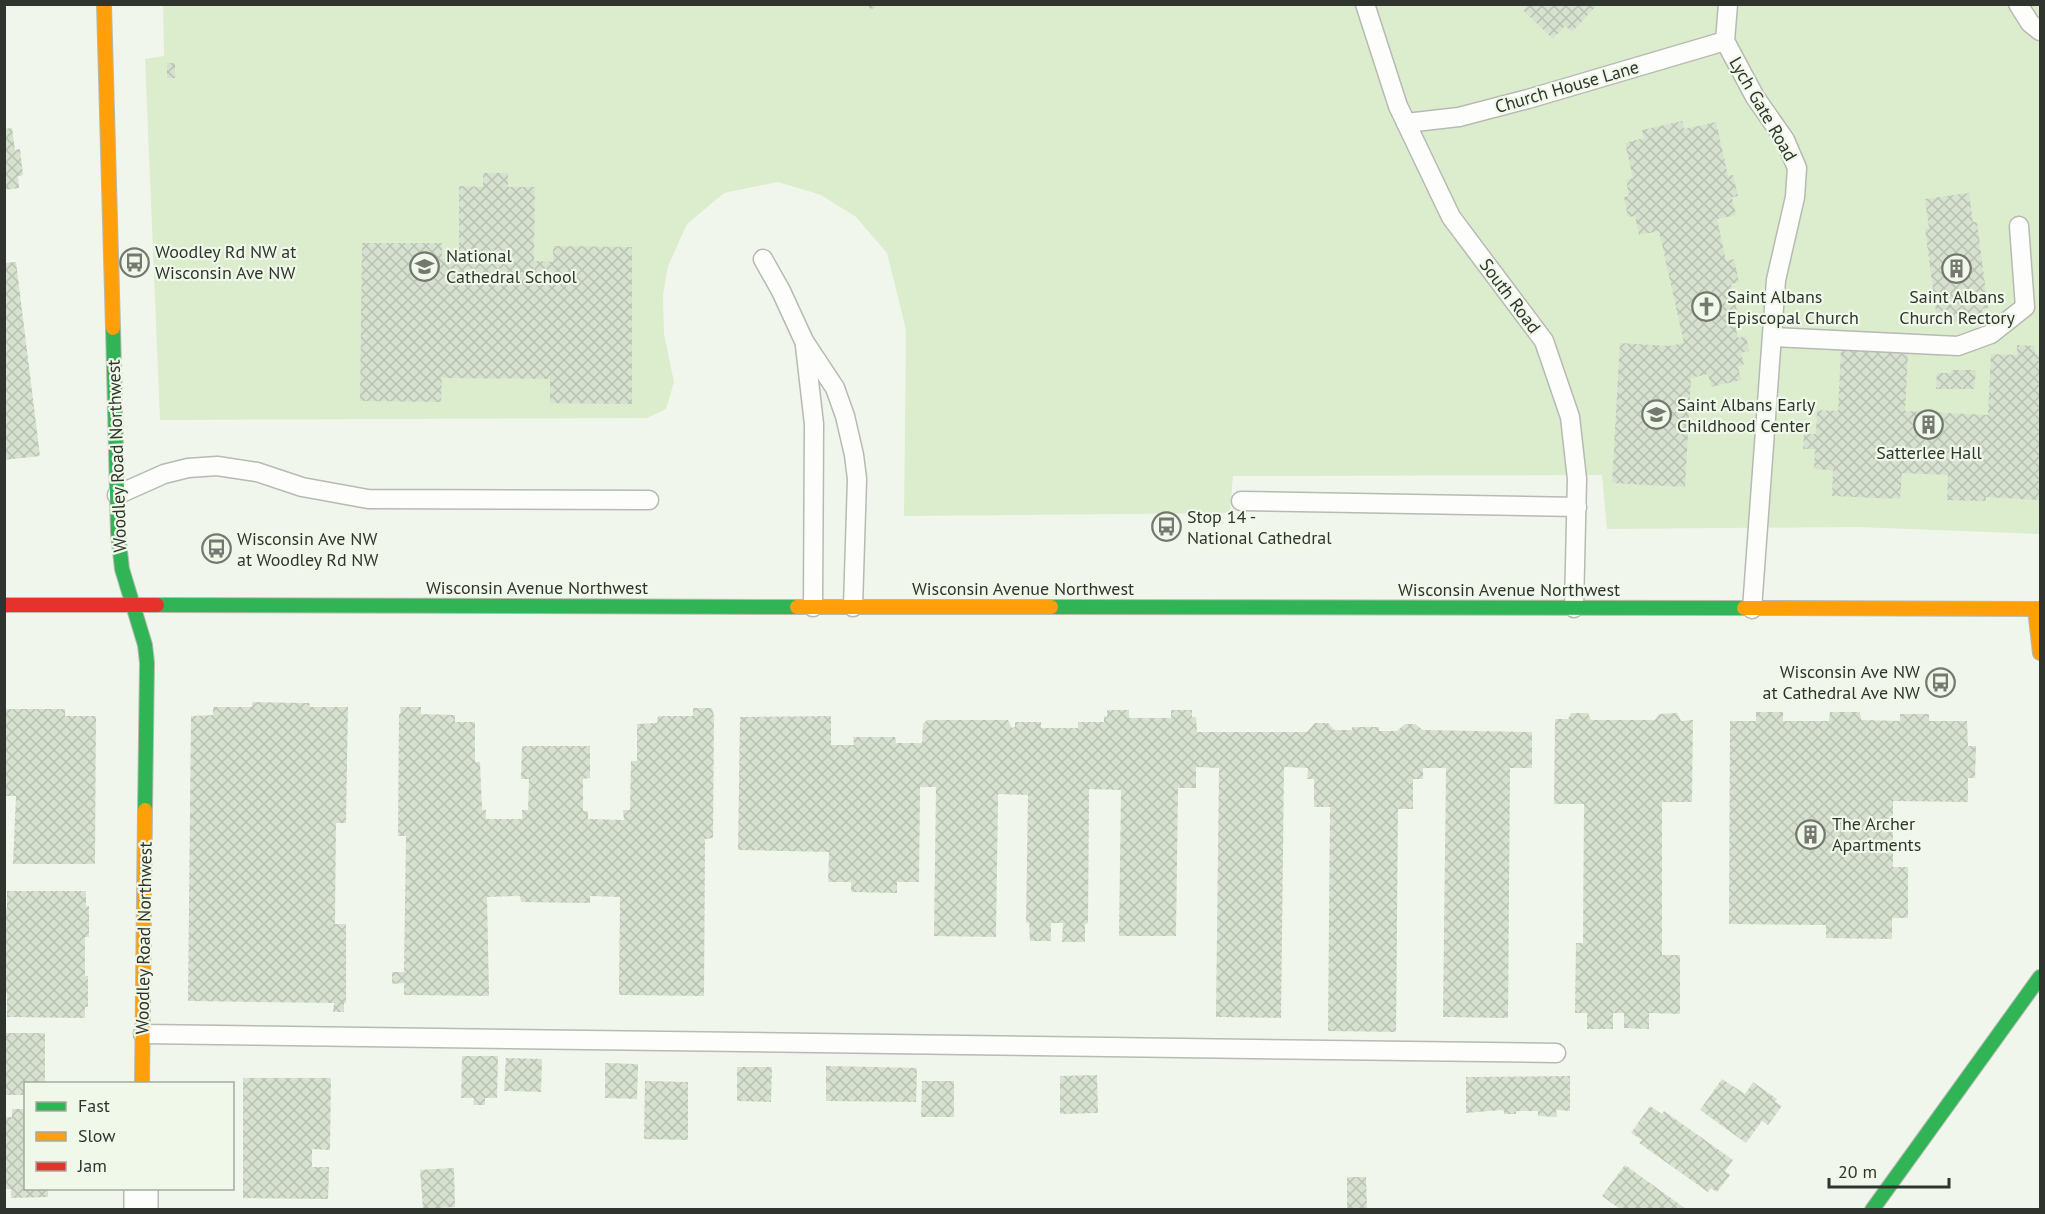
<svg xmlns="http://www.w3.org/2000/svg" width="2045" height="1214" font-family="'PT Sans',sans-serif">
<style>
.park{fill:#dcedce}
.building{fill:url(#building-cross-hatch)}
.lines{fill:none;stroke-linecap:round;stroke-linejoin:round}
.lane-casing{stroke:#b6bab2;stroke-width:21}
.street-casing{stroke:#b6bab2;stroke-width:36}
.fast-casing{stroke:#b6bab2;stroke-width:16}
.slow-casing{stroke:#b6bab2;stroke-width:16}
.jam-casing{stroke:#b6bab2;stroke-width:16}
.lane{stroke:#fdfefc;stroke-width:18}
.street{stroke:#fdfefc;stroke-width:33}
.fast{stroke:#30b455;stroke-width:14}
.slow{stroke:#ff9f0a;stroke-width:14}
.jam{stroke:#e5322d;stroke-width:14}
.labels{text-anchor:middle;stroke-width:4.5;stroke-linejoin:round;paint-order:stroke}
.street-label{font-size:18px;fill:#30342e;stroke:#f0f9e9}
.poi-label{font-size:18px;fill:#30342e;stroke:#f0f9e9;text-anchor:start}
</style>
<defs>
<pattern id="building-cross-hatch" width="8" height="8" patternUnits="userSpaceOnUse" patternTransform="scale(1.5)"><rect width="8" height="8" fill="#d7e1cf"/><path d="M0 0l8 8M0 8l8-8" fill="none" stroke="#b9c2b2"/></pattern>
</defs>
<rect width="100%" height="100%" fill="#f1f6ec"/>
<path class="park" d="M163 4 2040 5V534L1856 527 1607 529 1602 475 1233 476 1230 513 904 516 906 330 887 253 856 217 821 195 778 182 724 193 687 224 668 266 663 295 664 334 674 382 666 409 647 418 160 420 145 59 164 56Z"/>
<g class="building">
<path d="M868 4H881L870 10Z"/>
<path d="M1529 4H1598L1572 32 1565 26 1553 39 1523 10Z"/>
<rect x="167" y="63" width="8" height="15"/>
<path d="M1682 121 1684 129 1716 122 1728 176 1733 175 1738 196 1732 197 1736 215 1717 219 1726 261 1734 259 1739 282 1731 284 1741 328 1736 329 1738 338 1746 336 1749 351 1741 353 1744 365 1738 367 1741 380 1711 387 1708 374 1691 378 1685 487 1612 483 1620 343 1669 346 1684 343 1659 231 1639 235 1635 216 1628 217 1624 197 1629 196 1626 180 1633 178 1625 143 1644 138 1642 130Z"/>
<path d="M12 128 15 150 20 149 23 175 18 176 19 188 4 190V129Z"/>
<path d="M483 173H508V187H535L534 261 553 262V246L632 247V404L550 403V379L442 378 441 402 360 401 362 243H442V259H459V186L483 187Z"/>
<path d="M1969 193 1973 222H1977L1988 308 1982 309 1983 318 1946 323 1944 312 1936 313 1925 228H1929L1925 199Z"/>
<path d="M16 262 40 456 4 460V263Z"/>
<path d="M2017 345 2035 346V354L2040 355V500L1986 497V501L1947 500 1948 475 1902 473 1900 499 1832 496 1833 470 1814 469 1815 449H1803L1804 434H1816L1817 410 1838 411 1841 350 1908 354 1905 411 1988 415 1991 354 2017 355Z"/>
<path d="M1951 370H1976L1974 389H1936L1937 373H1952Z"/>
<path d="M252 702 304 703H310L309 707H348L346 823H336L335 924H346V1003H344V1012H333L334 1003 188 1001 191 716 213 715V707H252Z"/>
<path d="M400 707H421V714L455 715V722H475V762H480L482 810H486V819H522V810H528L529 779H521L522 746H590V778L583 779V811H588V819L624 820 623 810H630L631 761H637V724L657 723 658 716H693V708H712L714 716 713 838 705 839 704 996 619 995 620 897 590 896V903L521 902 520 896 487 897 489 996 404 995V983L392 984V972H404L406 836H398L399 714 401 713Z"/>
<path d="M4 709H65V716H96L95 864H13L16 796H4Z"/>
<path d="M1107 710H1129V718H1171V710H1192V717H1196L1197 732H1307L1315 723H1328L1334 730H1352V727H1379V731H1397L1405 724H1415L1423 730 1532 732V768H1510L1508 1018 1443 1017 1446 768H1423V779H1413V809H1398L1396 1032 1328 1031 1330 807H1314V779H1307L1308 768 1284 767 1281 1018 1216 1017 1219 768 1196 767V788H1178L1176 936H1119L1121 790 1089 789 1088 923 1085 924V942H1062L1063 923H1051V941H1030L1029 922 1026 923 1028 795 998 794 996 937 934 936 936 787H920L919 882H897V893L851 892V882H828L829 852 738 850 740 717 831 716V745H854L853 737H895L896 743H922L923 724 927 720H1008L1012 728 1015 727V722H1041V728H1078V722H1104V716L1107 717Z"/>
<path d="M1756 712H1783V721H1829L1830 712H1860L1861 720 1900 721V714H1929V721H1967L1968 746H1976L1975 778H1968V802L1893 801V867H1908V918H1892V939L1826 938V925L1729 924 1730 721H1756Z"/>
<path d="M1571 713H1588L1591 720H1655L1659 714 1677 713 1681 721 1693 720 1692 802H1662V955H1680V1014L1649 1013V1029L1624 1028V1013H1613V1029H1587V1013H1575L1576 943H1583L1584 804H1554L1555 719H1568Z"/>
<path d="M7 891H86V906H89V937H85V976H88V1007H85V1018L7 1017V994H4V909H7Z"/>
<path d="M4 1033H45V1083H26V1095H4Z"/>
<path d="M462 1056H498L497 1098H485V1105H473L474 1098H461Z"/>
<path d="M506 1058 542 1059 541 1092 504 1091Z"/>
<path d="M605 1063 638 1064 637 1099 605 1098Z"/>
<path d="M826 1066 917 1068 916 1102 826 1101Z"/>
<path d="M737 1067H772L771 1102 737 1101Z"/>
<path d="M1097 1075 1098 1113 1060 1114V1076Z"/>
<path d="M1570 1076V1111L1556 1110 1557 1117 1538 1116V1111H1516V1114H1504V1111L1501 1110 1466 1113V1077Z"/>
<path d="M243 1078H331L330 1150 312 1149V1167H329L328 1199 243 1198Z"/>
<path d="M1722 1079 1745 1094 1753 1082 1777 1099 1775 1102 1782 1106 1768 1125 1762 1121 1746 1143 1700 1110Z"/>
<path d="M645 1081 688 1082V1140L644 1139Z"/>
<path d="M922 1081H954V1117H921Z"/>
<path d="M1650 1106 1662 1114 1664 1111 1733 1160 1725 1171 1730 1175 1717 1192 1711 1188 1708 1192 1639 1143 1642 1140 1631 1133Z"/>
<path d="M12 1109H26V1188H48V1197L11 1198V1189H4V1117H12Z"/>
<path d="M1625 1165 1686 1209H1620L1602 1196Z"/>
<path d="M454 1168 455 1207 423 1209 420 1170Z"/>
<path d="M1347 1177H1366L1367 1209H1347Z"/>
</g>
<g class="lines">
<defs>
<g id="lane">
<path d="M1365 4 1398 106 1451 217 1544 341 1570 417 1577 479 1574 608"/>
<path d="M1728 4 1725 41 1755 97 1785 140 1797 168 1795 197 1776 280 1752 609"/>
<path d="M2018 4 2030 23 2040 31"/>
<path d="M1406 123 1459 117 1528 99 1725 41"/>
<path d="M763 259 781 291 804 341 835 388 845 416 854 455 857 479 853 607"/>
<path d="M1773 337 1958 346 1991 334 2025 307 2019 226"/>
<path d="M805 346 814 424 813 607"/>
<path d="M117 495 164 474 188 468 217 466 257 472 302 487 368 499 649 500"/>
<path d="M1241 501 1577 507"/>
<path d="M143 1034 1556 1053"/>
</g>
<path id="street" d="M141 1210V1188"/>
<g id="fast">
<path d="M113 328 118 533 122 569 145 645 147 663 145 810"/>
<path d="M157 605 797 607"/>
<path d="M1051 607 1744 608"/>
<path d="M1872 1210 2040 977"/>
</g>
<g id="slow">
<path d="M104 4 113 328"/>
<path d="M797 607H1051"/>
<path d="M1744 608 2040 609"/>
<path d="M2035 609 2040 653"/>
<path d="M142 1084 145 810"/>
</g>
<path id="jam" d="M4 605H157"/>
</defs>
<use href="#lane" class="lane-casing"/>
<use href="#street" class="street-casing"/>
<use href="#fast" class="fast-casing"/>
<use href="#slow" class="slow-casing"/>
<use href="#jam" class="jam-casing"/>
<use href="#lane" class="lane"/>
<use href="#street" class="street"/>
<use href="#fast" class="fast"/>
<use href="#slow" class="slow"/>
<use href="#jam" class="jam"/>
</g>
<defs>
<symbol id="bus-ring" viewBox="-11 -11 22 22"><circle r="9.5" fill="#f0f9e9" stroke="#747870" stroke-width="1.5"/><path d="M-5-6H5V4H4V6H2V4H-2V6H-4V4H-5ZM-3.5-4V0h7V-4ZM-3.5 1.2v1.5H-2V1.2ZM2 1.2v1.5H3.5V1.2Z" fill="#747870"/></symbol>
<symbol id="school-ring" viewBox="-11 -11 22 22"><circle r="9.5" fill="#f0f9e9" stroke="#747870" stroke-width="1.5"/><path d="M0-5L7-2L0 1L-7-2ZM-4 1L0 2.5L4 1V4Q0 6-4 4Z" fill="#747870"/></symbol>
<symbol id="building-ring" viewBox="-11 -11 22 22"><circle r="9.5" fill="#f0f9e9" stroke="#747870" stroke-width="1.5"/><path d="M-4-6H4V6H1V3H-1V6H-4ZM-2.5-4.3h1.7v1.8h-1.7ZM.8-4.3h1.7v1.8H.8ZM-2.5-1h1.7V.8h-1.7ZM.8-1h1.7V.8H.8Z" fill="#747870"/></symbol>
<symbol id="church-ring" viewBox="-11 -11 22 22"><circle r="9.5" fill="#f0f9e9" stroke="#747870" stroke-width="1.5"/><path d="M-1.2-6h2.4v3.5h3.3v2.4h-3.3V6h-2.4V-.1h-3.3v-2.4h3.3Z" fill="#747870"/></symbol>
</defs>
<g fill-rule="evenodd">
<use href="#bus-ring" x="118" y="246" width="33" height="33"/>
<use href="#school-ring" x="408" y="250" width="33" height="33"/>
<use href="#building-ring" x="1940" y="252" width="33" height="33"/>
<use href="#church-ring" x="1690" y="290" width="33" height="33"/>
<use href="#school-ring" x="1640" y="398" width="33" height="33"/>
<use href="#building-ring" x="1912" y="408" width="33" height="33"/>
<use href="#bus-ring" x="1150" y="510" width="33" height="33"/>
<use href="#bus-ring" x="200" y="532" width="33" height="33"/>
<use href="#bus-ring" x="1924" y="666" width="33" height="33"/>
<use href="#building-ring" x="1794" y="818" width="33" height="33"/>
</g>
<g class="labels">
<g class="street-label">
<text transform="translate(1567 87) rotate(-16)" y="6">Church House Lane</text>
<text transform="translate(1763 109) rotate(60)" y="6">Lych Gate Road</text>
<text transform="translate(1510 296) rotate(53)" y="6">South Road</text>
<text transform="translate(117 456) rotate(-92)" y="6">Woodley Road Northwest</text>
<text x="537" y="594">Wisconsin Avenue Northwest</text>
<text x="1023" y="595">Wisconsin Avenue Northwest</text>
<text x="1509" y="596">Wisconsin Avenue Northwest</text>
<text transform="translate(144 938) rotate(-89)" y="6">Woodley Road Northwest</text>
</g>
<g class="poi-label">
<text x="155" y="258">Woodley Rd NW at<tspan x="155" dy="21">Wisconsin Ave NW</tspan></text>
<text x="446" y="262">National<tspan x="446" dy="21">Cathedral School</tspan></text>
<text x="1727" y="303">Saint Albans<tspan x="1727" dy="21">Episcopal Church</tspan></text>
<text x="1957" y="303" text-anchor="middle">Saint Albans<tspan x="1957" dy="21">Church Rectory</tspan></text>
<text x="1677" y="411">Saint Albans Early<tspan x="1677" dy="21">Childhood Center</tspan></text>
<text x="1929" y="459" text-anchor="middle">Satterlee Hall</text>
<text x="1187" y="523">Stop 14 -<tspan x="1187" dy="21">National Cathedral</tspan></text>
<text x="237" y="545">Wisconsin Ave NW<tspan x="237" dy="21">at Woodley Rd NW</tspan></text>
<text x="1920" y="678" text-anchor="end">Wisconsin Ave NW<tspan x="1920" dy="21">at Cathedral Ave NW</tspan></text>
<text x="1832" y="830">The Archer<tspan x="1832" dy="21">Apartments</tspan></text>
</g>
</g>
<rect width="2045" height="1214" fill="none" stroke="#30342e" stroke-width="12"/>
<rect x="24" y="1082" width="210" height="108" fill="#f0f9e9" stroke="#a3aa9e" stroke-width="1.5"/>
<rect x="36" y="1102" width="30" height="9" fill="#30b455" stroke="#a3aa9e" stroke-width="1.5"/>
<text x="78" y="1112" font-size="18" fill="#30342e">Fast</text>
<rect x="36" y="1132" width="30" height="9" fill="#ff9f0a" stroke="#a3aa9e" stroke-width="1.5"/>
<text x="78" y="1142" font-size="18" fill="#30342e">Slow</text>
<rect x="36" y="1162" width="30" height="9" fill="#e5322d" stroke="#a3aa9e" stroke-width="1.5"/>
<text x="78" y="1172" font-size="18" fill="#30342e">Jam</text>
<path d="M1829 1178v9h120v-9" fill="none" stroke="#30342e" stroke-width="3"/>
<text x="1838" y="1178" font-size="18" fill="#30342e" stroke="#f0f9e9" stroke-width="4.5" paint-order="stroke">20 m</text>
</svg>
